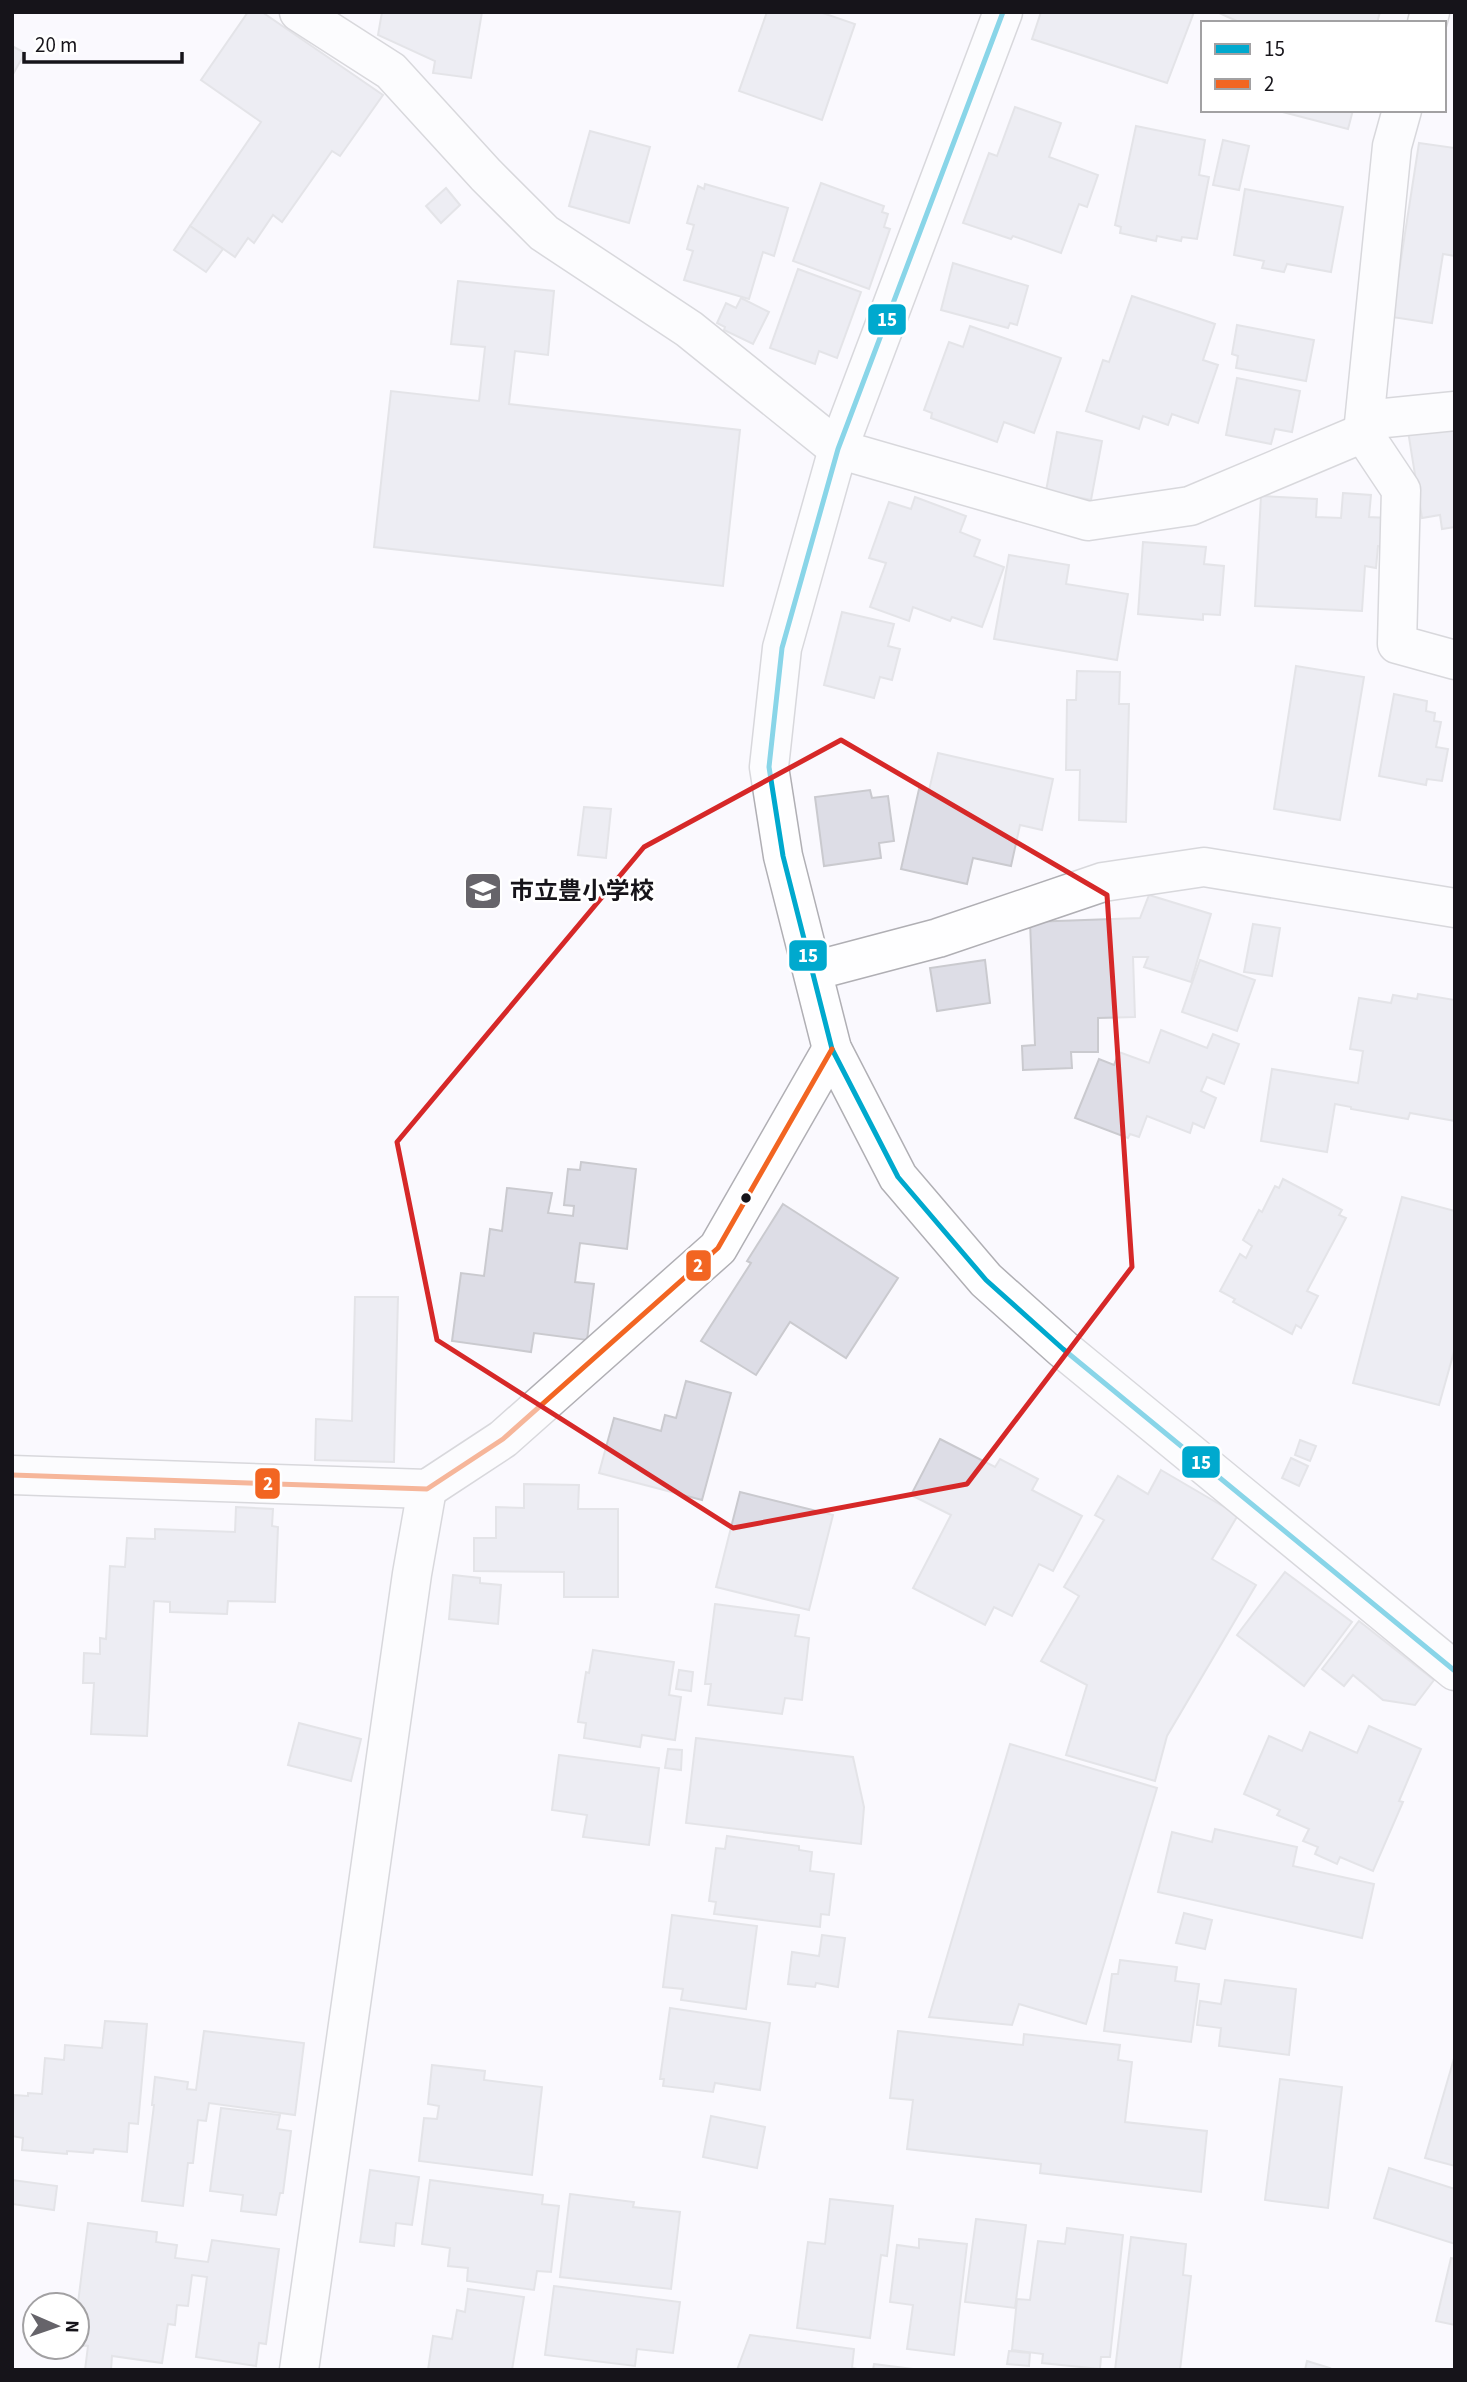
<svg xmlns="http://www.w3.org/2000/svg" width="1467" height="2382" font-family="'Source Sans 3','Noto Sans JP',sans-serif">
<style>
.building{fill:#dddde6;stroke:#cacacf;stroke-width:2}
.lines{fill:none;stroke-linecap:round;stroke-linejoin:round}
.minor-casing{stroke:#b0afb4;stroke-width:41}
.minor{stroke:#fefeff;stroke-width:38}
.bus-1-casing{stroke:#fff;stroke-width:10}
.bus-2-casing{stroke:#fff;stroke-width:10}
.bus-1{stroke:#00a9ce;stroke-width:5}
.bus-2{stroke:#f26522;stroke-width:5}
.marked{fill:none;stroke:#d62828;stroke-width:5;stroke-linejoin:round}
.bus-dot{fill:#16141a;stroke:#fff;stroke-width:2.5}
.labels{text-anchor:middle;stroke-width:5;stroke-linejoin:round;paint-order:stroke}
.poi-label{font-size:24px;font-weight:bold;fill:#16141a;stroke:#fff;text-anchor:start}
.line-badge{stroke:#fff;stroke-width:2.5}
.badge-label{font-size:19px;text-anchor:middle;font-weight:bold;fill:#fff}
</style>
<rect width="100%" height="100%" fill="#faf9fe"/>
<g class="building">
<path d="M248 12H262L383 95 340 156 332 151 282 222 273 215 254 243 248 238 235 257 190 226 261 122 201 80Z"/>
<path d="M382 12H482L471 78 433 73 435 61 378 35Z"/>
<path d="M767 12H820L855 24 822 120 739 91Z"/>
<path d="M1041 12H1194L1167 83 1032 39Z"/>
<path d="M1217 12H1380L1377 23H1241Z"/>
<path d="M12 46 25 53 12 76Z"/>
<path d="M1015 107 1061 123 1049 157 1098 175 1087 207 1079 204 1061 253 1013 236 1011 239 963 223 989 153 997 156Z"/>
<path d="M1275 110H1353L1348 129Z"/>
<path d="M1136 126 1205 140 1199 175 1209 177 1197 239 1182 237 1181 241 1157 236 1156 241 1120 233 1121 227 1115 225Z"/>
<path d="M590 131 650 147 629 223 569 206Z"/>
<path d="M1223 140 1249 146 1239 190 1213 185Z"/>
<path d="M1419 143 1455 148V256L1443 254 1432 323 1392 317Z"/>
<path d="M821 183 884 206 882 212 888 214 884 227 890 229 869 289 793 261Z"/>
<path d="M705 184 788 208 774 256 763 252 749 299 684 280 693 251 687 249 694 225 687 223 698 186 704 189Z"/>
<path d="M446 188 460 205 441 223 426 206Z"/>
<path d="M1245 189 1343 207 1331 272 1287 264 1284 272 1262 268 1264 261 1234 255Z"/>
<path d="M190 226 223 249 206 272 174 250Z"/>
<path d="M953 263 1028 286 1017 325 1010 323 1008 328 941 310Z"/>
<path d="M798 269 861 292 837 358 819 351 815 364 770 348Z"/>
<path d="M458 281 554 291 548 355 515 351 509 404 740 430 723 586 374 547 391 391 479 401 485 347 451 344Z"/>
<path d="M1132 296 1215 324 1203 360 1218 365 1198 423 1172 414 1168 425 1143 416 1139 429 1086 411 1103 360 1109 362Z"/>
<path d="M741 298 769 312 753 344 724 330 725 327 717 323 726 303 736 308Z"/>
<path d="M1237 325 1314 340 1306 381 1236 368 1238 356 1232 354Z"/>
<path d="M970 326 1061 358 1034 433 1004 422 997 442 931 418 932 413 924 410 949 342 963 347Z"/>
<path d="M1237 378 1300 391 1292 432 1275 429 1271 444 1226 435Z"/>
<path d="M1455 423V527L1442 529 1440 515 1422 518 1407 425Z"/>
<path d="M1057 432 1102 441 1091 500 1046 491Z"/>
<path d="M1343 493 1371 495 1369 517 1388 518 1387 547 1378 546 1376 568 1365 566 1362 611 1255 606 1261 496 1317 499 1316 517 1341 518Z"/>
<path d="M915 497 966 516 960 532 980 540 974 556 1004 567 982 627 952 617 950 621 913 607 909 621 870 607 886 563 869 558 889 502 911 509Z"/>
<path d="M1143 542 1206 547 1204 564 1224 566 1220 615 1203 614V620L1138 614Z"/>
<path d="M1009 555 1069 565 1066 584 1128 594 1117 660 994 639Z"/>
<path d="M842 612 894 624 888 646 900 649 892 680 880 677 874 698 824 685Z"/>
<path d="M1296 666 1364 677 1340 820 1274 809Z"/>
<path d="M1077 671 1120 672 1119 704H1129L1126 822 1079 820 1080 770H1066L1067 700H1076Z"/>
<path d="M1394 694 1427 701 1426 711 1435 713 1434 721 1441 722 1436 747 1448 749 1442 781 1427 779 1426 785 1379 776Z"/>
<path d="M938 753 1053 779 1042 830 1020 825 1011 866 973 858 967 884 901 869 919 789 929 790Z"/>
<path d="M870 790 872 798 888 796 894 841 879 843 881 858 824 866 815 797Z"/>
<path d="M584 807 611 809 606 858 578 855Z"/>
<path d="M1149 895 1211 914 1191 982 1144 967 1148 957H1133L1135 1017 1098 1018V1052H1071L1072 1068 1023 1070 1022 1046 1035 1045 1030 922 1140 918Z"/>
<path d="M1253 924 1280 928 1272 976 1244 972Z"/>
<path d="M985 960 990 1003 937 1011 930 968Z"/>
<path d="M1200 960 1255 980 1237 1031 1182 1012Z"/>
<path d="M1418 994 1455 1000V1121L1410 1113 1408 1119 1351 1109V1107L1335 1104 1327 1152 1261 1141 1272 1069 1358 1083 1363 1051 1350 1049 1359 998 1391 1003 1393 995 1417 999Z"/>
<path d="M1161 1030 1207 1048 1213 1034 1239 1044 1224 1084 1207 1077 1201 1091 1216 1098 1204 1128 1193 1123 1190 1133 1147 1116 1139 1137 1130 1134 1128 1138 1075 1118 1099 1059 1114 1065 1119 1052 1149 1063Z"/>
<path d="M581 1162 636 1169 627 1249 580 1243 575 1282 594 1284 587 1340 534 1333 531 1352 452 1341 461 1273 484 1276 490 1229 502 1231 507 1188 552 1193 548 1213 573 1216 574 1206 564 1205 568 1169 580 1170Z"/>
<path d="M1283 1179 1342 1210 1339 1215 1346 1218 1307 1291 1318 1296 1301 1328 1296 1325 1292 1334 1233 1302 1235 1299 1220 1291 1240 1254 1246 1258 1252 1246 1243 1240 1259 1210 1262 1212 1275 1186 1279 1188Z"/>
<path d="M1402 1197 1455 1211V1348L1439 1405 1353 1383Z"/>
<path d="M783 1204 898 1278 846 1358 790 1322 756 1375 701 1341 751 1263 747 1261Z"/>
<path d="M355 1297H398L394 1462 315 1460 316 1419 352 1421Z"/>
<path d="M686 1381 731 1393 702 1500 599 1473 614 1418 661 1431 665 1415 676 1418Z"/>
<path d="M940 1439 995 1467 1000 1459 1038 1479 1032 1490 1082 1516 1053 1571 1039 1564 1012 1616 994 1607 985 1625 913 1588 951 1515 911 1495Z"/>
<path d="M1300 1440 1316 1446 1310 1461 1295 1455Z"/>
<path d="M1291 1458 1308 1466 1299 1486 1282 1478Z"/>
<path d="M1161 1470 1238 1515 1212 1559 1256 1585 1167 1736 1155 1781 1066 1755 1087 1685 1041 1661 1079 1596 1064 1587 1104 1520 1095 1515 1118 1476 1148 1494Z"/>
<path d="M524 1484 579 1485 578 1509H618V1597H564V1572L474 1571V1538H496V1507L524 1508Z"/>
<path d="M740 1492 833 1515 809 1610 716 1587Z"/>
<path d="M236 1507 273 1509 272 1526 278 1527 275 1602 228 1601 227 1614 170 1612V1602L154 1601 147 1736 91 1734 94 1683H83L84 1653 100 1654V1638L106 1639 110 1566 125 1567 127 1538 155 1539V1529L235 1532Z"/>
<path d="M1285 1572 1352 1622 1304 1686 1237 1635Z"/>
<path d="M453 1575 480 1578V1583L501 1585 498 1624 449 1619Z"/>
<path d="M715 1604 799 1615 795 1636 809 1638 802 1700 785 1698 782 1714 708 1705 711 1684H705Z"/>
<path d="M1359 1621 1434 1680 1415 1705 1383 1700 1353 1675 1344 1686 1322 1669Z"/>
<path d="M593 1650 674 1662 669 1695 681 1697 675 1740 642 1735 640 1747 584 1738 586 1723 578 1722 586 1672 589 1673Z"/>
<path d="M679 1670 693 1672 691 1691 676 1689Z"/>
<path d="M299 1723 361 1739 351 1781 288 1765Z"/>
<path d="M1369 1726 1421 1749 1399 1801 1403 1802 1373 1871 1340 1857 1337 1864 1315 1854 1318 1847 1303 1841 1309 1829 1277 1815 1280 1810 1244 1794 1269 1736 1302 1751 1310 1732 1357 1753Z"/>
<path d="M696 1738 853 1757 864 1807 861 1844 686 1823Z"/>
<path d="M1010 1744 1157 1788 1086 2024 1019 2004 1012 2025 929 2017Z"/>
<path d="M668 1749 682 1750 681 1770 665 1768Z"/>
<path d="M559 1755 659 1768 649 1845 583 1837 587 1815 552 1810Z"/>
<path d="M1215 1829 1297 1847 1293 1866 1374 1884 1362 1938 1158 1892 1172 1832 1212 1842Z"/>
<path d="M727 1836 799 1846V1850L812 1852 810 1871 834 1874 829 1915 821 1914 820 1927 714 1914 716 1902 709 1901 716 1848 725 1849Z"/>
<path d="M1184 1913 1212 1920 1205 1949 1176 1943Z"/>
<path d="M672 1915 757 1926 746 2009 681 2000 683 1989 663 1987Z"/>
<path d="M822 1935 845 1938 838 1987 816 1983 815 1987 788 1984 792 1952 819 1956Z"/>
<path d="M1120 1960 1177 1967 1175 1981 1199 1984 1191 2042 1104 2031 1112 1974H1118Z"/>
<path d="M1225 1980 1296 1989 1289 2055 1219 2046 1221 2028 1197 2025 1200 2001 1221 2004Z"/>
<path d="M670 2008 770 2023 760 2090 715 2083 713 2092 663 2086 664 2079H660Z"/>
<path d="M105 2021 147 2024 138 2124 129 2123 127 2152 94 2149 93 2153 67 2151V2154L22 2150 23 2138 12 2136 14 2095 28 2096V2093L42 2094 45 2058 64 2060 65 2045 102 2048Z"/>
<path d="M204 2031 304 2043 295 2115 209 2103 206 2121 198 2120 193 2163H188L183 2206 142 2201 154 2105H152L155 2077 188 2082 187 2089 196 2090Z"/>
<path d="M898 2031 1023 2045 1024 2034 1120 2045 1118 2060 1132 2062 1125 2122 1207 2131 1201 2192 1040 2173 1041 2164 907 2149 913 2100 890 2098Z"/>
<path d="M1455 2055V2166L1425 2158Z"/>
<path d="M432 2065 485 2071 484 2080 542 2087 532 2175 419 2161 424 2118 437 2119 439 2106 428 2104Z"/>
<path d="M1280 2079 1342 2087 1328 2208 1265 2200Z"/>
<path d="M221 2108 280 2115 277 2129 291 2131 283 2193H280L276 2215 241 2211 243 2195 210 2191Z"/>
<path d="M711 2116 765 2127 757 2168 703 2157Z"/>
<path d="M1389 2168 1455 2189V2244L1374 2218Z"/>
<path d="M370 2170 419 2177 412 2225 396 2223 394 2246 360 2242Z"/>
<path d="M12 2180 57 2186 54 2210 12 2204Z"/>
<path d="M430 2180 543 2195 542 2204 559 2206 551 2272 537 2271 534 2290 467 2281 468 2268 448 2266 450 2248 422 2244Z"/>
<path d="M570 2194 634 2202 633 2207 680 2212 671 2289 560 2277Z"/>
<path d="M830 2199 893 2206 887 2256 881 2255 870 2338 797 2328 808 2242 825 2244Z"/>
<path d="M976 2219 1026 2225 1015 2308 965 2302Z"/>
<path d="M88 2223 157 2232 156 2242 177 2245 175 2258 208 2262 212 2240 279 2249 266 2344 259 2343 256 2366 196 2357 207 2277 192 2275 188 2306 177 2305 175 2325 168 2324 162 2363 112 2356 111 2370H85L88 2346 77 2345V2305H71L72 2302 78 2303Z"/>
<path d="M1067 2228 1123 2235 1110 2357H1101L1100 2369 1042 2363 1043 2354 1012 2350 1017 2299 1030 2300 1038 2241 1065 2244Z"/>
<path d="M1131 2237 1186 2244 1183 2275 1191 2276 1180 2370H1115Z"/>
<path d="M919 2239 967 2244 954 2355 907 2349 913 2305 890 2302 897 2245 919 2248Z"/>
<path d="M1451 2258 1455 2259V2325L1436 2321Z"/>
<path d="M554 2286 680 2302 673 2353 637 2349 635 2366 545 2355Z"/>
<path d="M468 2289 524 2297 512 2370H428L433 2336 452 2339 457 2310 465 2312Z"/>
<path d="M750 2335 854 2349 852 2368 862 2370H737Z"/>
<path d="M1009 2351 1030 2353 1029 2366 1007 2364Z"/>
<path d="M1307 2361 1330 2368 1329 2370H1305Z"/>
<path d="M874 2364 921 2370H873Z"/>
</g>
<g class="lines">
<defs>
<g id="minor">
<path d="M299 12 391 71 486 175 544 233 689 329 838 449 1088 521 1190 506 1363 433"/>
<path d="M1003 12 838 449 782 648 769 767 783 856 832 1049 898 1177 986 1280 1063 1349 1455 1671"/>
<path d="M1427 23 1430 12"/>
<path d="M1402 110 1392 146 1363 433 1401 490 1397 644 1455 660"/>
<path d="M1365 420 1455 411"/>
<path d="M813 971 938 938 1103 882 1204 867 1455 908"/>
<path d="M12 1475 427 1489 503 1439 718 1248 832 1049"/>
<path d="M299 2370 412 1574 427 1489"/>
</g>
</defs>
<use href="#minor" class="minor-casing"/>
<use href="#minor" class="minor"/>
<defs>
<path id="bus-1" d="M1003 12 838 449 782 648 769 767 783 856 832 1049 898 1177 986 1280 1063 1349 1455 1671"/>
<path id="bus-2" d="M12 1475 427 1489 503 1439 718 1248 832 1049"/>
</defs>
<use href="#bus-1" class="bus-1-casing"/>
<use href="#bus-2" class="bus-2-casing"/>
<use href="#bus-1" class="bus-1"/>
<use href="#bus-2" class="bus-2"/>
</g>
<path d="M0 0H1467V2382H0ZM841 740 1107 895 1132 1267 967 1484 733 1528 437 1340 397 1142 644 847Z" fill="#faf9fe" fill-opacity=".55" fill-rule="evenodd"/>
<path class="marked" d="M841 740 1107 895 1132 1267 967 1484 733 1528 437 1340 397 1142 644 847Z"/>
<defs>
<symbol id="school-square" viewBox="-11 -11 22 22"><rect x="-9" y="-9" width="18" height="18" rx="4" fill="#66646a" stroke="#fff"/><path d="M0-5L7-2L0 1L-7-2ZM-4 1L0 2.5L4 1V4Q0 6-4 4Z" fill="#fff"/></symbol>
</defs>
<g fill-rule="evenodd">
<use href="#school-square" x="461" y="869" width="44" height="44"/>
</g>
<circle class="bus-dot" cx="746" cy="1198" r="6"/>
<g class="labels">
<g class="poi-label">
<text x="510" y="899">市立豊小学校</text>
</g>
</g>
<g class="line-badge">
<rect x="867" y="303" width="40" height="33" rx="7" fill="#00a9ce"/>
<rect x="788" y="939" width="40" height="33" rx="7" fill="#00a9ce"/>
<rect x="685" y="1249" width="27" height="33" rx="7" fill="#f26522"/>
<rect x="1181" y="1445" width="40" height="34" rx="7" fill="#00a9ce"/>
<rect x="254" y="1467" width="27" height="33" rx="7" fill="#f26522"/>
</g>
<g class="badge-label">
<text x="887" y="326">15</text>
<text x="808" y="962">15</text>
<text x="698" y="1272">2</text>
<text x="1201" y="1469">15</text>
<text x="268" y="1490">2</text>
</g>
<rect width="1467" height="2382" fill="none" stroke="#16141a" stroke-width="28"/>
<rect x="1201" y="21" width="245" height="91" fill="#ffffff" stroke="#a2a1a3" stroke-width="2"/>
<rect x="1215" y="44" width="35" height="10" fill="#00a9ce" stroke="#a2a1a3" stroke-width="2"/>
<text x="1264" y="56" font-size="21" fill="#16141a">15</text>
<rect x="1215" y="79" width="35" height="10" fill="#f26522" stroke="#a2a1a3" stroke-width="2"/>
<text x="1264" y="91" font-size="21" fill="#16141a">2</text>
<g transform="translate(56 2326) rotate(92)"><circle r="33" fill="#ffffff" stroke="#a2a1a3" stroke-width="2"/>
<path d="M0-5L12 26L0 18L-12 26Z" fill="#66646a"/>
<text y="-10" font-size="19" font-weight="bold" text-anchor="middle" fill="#16141a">N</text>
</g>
<path d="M24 52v10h158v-10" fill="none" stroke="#16141a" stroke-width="3.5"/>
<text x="35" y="52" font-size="21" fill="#16141a" stroke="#ffffff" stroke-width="5" paint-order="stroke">20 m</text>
</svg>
